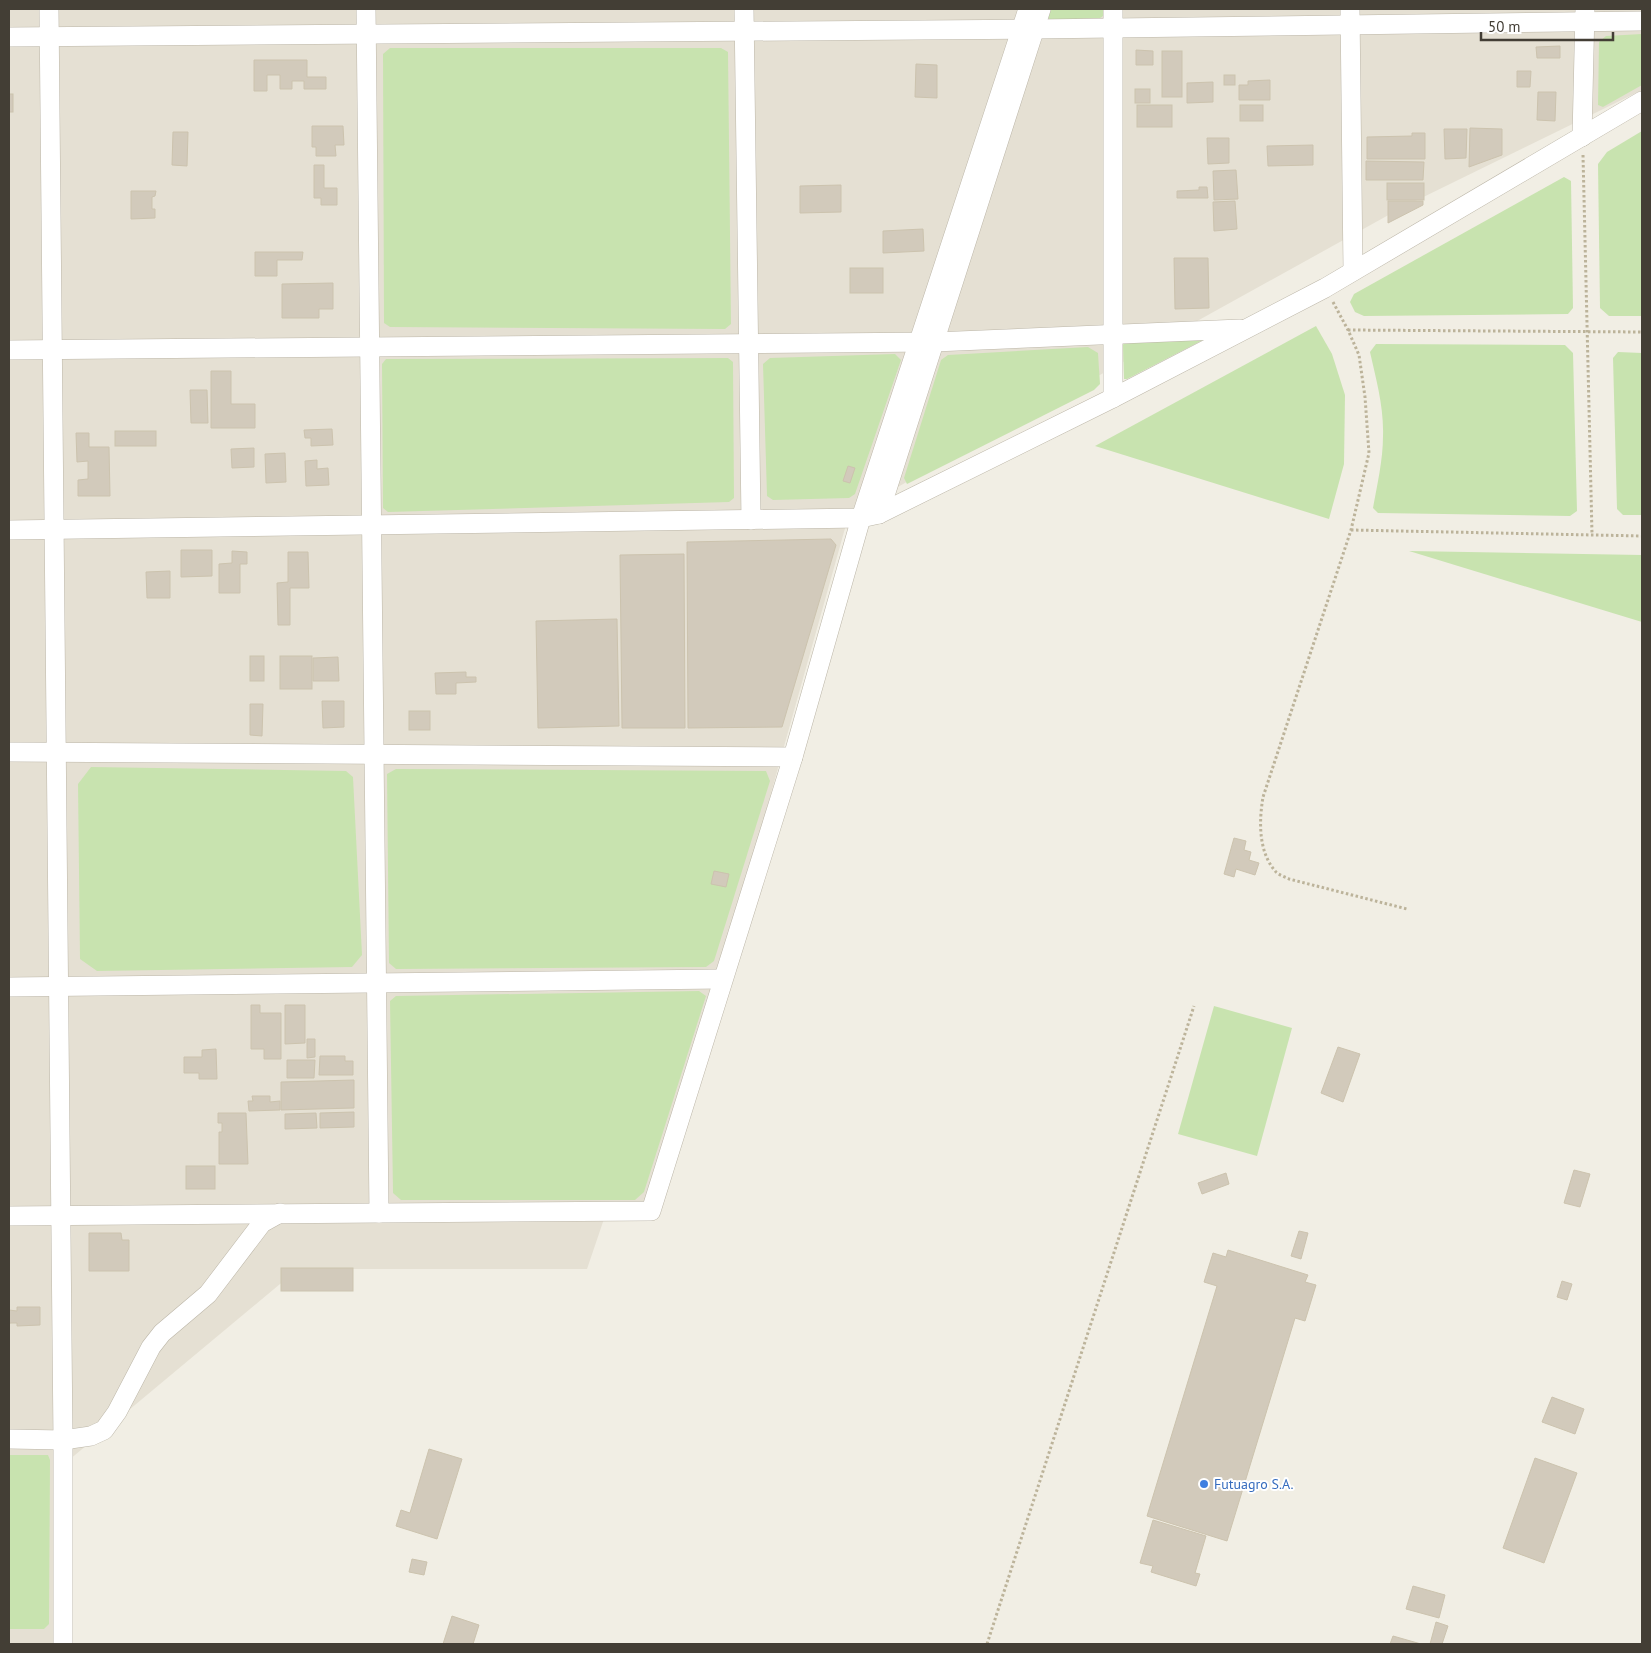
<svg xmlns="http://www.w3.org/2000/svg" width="1651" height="1653" font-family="'PT Sans',sans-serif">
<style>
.residential{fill:#e5e0d3}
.green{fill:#c8e3af}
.building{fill:#d2cabb;stroke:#ccc3ae}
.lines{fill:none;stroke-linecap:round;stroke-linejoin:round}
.minor-casing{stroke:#bcb6a8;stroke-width:20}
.path{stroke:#bcb39a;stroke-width:3;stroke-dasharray:2.5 2.5;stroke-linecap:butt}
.minor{stroke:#fff;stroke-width:19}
.shop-dot{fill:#3f7fe0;stroke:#fff;stroke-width:2}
.labels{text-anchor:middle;stroke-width:4;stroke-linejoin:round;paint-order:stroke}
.shop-label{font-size:14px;fill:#366cbe;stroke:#fff;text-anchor:start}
</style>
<rect width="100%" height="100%" fill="#f1eee4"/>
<path class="residential" d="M9 9H1642V90L1403 207 849 514 653 1215 605 1216 587 1269H298L69 1460 60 1644H9Z"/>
<g class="green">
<path d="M1049 9H1103V16L1100 18 1051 20 1047 17Z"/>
<path d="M1642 34V85L1603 107 1598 105 1599 42 1606 36Z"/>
<path d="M390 48H721L728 52 731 324 725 329 390 327 384 323 383 54Z"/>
<path d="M1642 131V316H1609L1600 308 1598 164 1607 152Z"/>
<path d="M1564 177 1571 181 1573 308 1568 314 1364 316 1355 312 1350 302 1354 294Z"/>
<path d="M1316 326 1332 354 1345 395 1344 464 1329 519 1095 446Z"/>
<path d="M1200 339 1203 340 1127 379H1124L1123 345 1124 343Z"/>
<path d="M1376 344 1565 345 1573 353 1577 511 1570 516 1378 513 1373 508C1377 485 1383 460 1383 436 1384 407 1376 379 1370 352Z"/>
<path d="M1088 347 1098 353 1100 384 1094 390 907 484 904 478 941 360 948 355Z"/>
<path d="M1618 352 1642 353V515H1623L1617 509 1613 358Z"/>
<path d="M895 354 901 360 855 494 849 498 773 500 767 496 763 364 770 358Z"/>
<path d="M728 358 733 362 734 498 729 502 388 512 383 508 382 364 386 359Z"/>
<path d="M1409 551 1642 555V622Z"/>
<path d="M91 767 346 771 353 777 362 955 352 967 97 971 80 959 78 784Z"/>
<path d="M396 769 766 771 770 781 714 961 706 967 396 969 389 963 387 774Z"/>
<path d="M699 991 706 996 644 1192 635 1200H401L393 1193 390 1001 396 996Z"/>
<path d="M1214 1006 1292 1028 1257 1156 1178 1134Z"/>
<path d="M9 1455H48L50 1460 49 1624 44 1629H9Z"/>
</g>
<g class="building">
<path d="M1560 46V58H1537L1536 47Z"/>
<path d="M1136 50 1153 51V65H1136Z"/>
<rect x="1162" y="51" width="20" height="46"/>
<path d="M254 60H307V77H326V89H304V81H292V89H280V75H267V91H254Z"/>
<path d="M916 64 937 65V98L915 97Z"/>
<path d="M1517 71H1531L1530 87H1517Z"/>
<rect x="1224" y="75" width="11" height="10"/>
<path d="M1270 80V100H1239V85H1248V81Z"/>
<path d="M1213 82V102L1187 103V83Z"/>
<rect x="1135" y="89" width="15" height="14"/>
<path d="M1538 92H1556L1555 121 1537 120Z"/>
<rect x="9" y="94" width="4" height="18"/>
<rect x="1137" y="105" width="35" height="22"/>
<rect x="1240" y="105" width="23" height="16"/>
<path d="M312 126H343L344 145H335L336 156H316V147H312Z"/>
<path d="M1470 128 1502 129V155L1469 167Z"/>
<path d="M1444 129H1467L1466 158 1445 159Z"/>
<path d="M173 132H188L187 166 172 165Z"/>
<path d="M1412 133H1425V159H1367V137L1412 136Z"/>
<path d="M1207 138H1229V163L1208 164Z"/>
<path d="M1313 145V165L1268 166 1267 146Z"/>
<path d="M1366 161 1424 162 1423 180H1366Z"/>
<path d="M314 165H324V188H337V205H321V198H314Z"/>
<path d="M1236 170 1238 199 1214 200 1213 171Z"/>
<rect x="1387" y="183" width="37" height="17"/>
<path d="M841 185V212L800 213V186Z"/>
<path d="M1199 187H1207L1208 198H1177V191L1199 190Z"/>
<path d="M131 191H156L155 196 152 197V209H155V218L131 219Z"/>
<path d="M1235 201 1237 229 1214 231 1213 202Z"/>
<path d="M1388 201H1423V205L1388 223Z"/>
<path d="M923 229 924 251 883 253V231Z"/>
<path d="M255 252H303L302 260H277V276H255Z"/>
<path d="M1174 258H1208L1209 308 1175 309Z"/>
<rect x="850" y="268" width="33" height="25"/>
<path d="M333 283V309H319V318H282V284Z"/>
<path d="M211 371H231V404H255V428H211Z"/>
<path d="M190 390H207L208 423H191Z"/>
<path d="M332 429 333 445 311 446V438H305L304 430Z"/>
<rect x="115" y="431" width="41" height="15"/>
<path d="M76 433H89V447H109L110 496H78V480L88 479V461L77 462Z"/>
<path d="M254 448V467L232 468 231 449Z"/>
<path d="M285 453 286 482 266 483 265 454Z"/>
<path d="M317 460V469L328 468 329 485 306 486 305 461Z"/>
<path d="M848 466 855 468 850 483 843 481Z"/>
<path d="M831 539 836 545 782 727 688 728 687 542Z"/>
<path d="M181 550H212V576L181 577Z"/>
<path d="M232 551 247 552V564H240V593H219V564L232 563Z"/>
<path d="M288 552H308L309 588H290V625H278L277 583 288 582Z"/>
<path d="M684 554 685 728H622L620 555Z"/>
<path d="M170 571V598H147L146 572Z"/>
<path d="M617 619 619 726 538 728 536 621Z"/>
<rect x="250" y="656" width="14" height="25"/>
<rect x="280" y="656" width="32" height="33"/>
<path d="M338 657 339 681H313V658Z"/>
<path d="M466 672V677H476V682L456 683V694H436L435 673Z"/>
<path d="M322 701H344V727L323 728Z"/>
<path d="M250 704H263L262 736 250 735Z"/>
<rect x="409" y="711" width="21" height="19"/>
<path d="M1234 838 1246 841 1244 850 1251 852 1249 860 1259 863 1255 875 1236 869 1234 877 1224 874Z"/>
<path d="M714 871 729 874 726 887 711 884Z"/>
<path d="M251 1005H260V1013H281V1059H264V1049H251Z"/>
<path d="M285 1005H305V1043L285 1044Z"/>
<path d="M307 1039H315V1057L307 1058Z"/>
<path d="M1338 1047 1360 1054 1343 1102 1321 1093Z"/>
<path d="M216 1049 217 1079H199V1073H184V1057H202V1050Z"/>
<path d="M320 1056H345V1061H353V1075H319Z"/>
<path d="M287 1060H315L314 1078H287Z"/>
<path d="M354 1080V1108L281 1110V1082Z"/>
<path d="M252 1096H270V1102L280 1101V1110L249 1111 248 1101H253Z"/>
<path d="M354 1112V1127L320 1128V1113Z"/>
<path d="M218 1113H246L248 1164H219V1132H222V1123H218Z"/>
<path d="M316 1113 317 1128 285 1129V1114Z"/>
<rect x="186" y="1166" width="29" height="23"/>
<path d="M1574 1170 1590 1174 1580 1207 1564 1203Z"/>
<path d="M1226 1173 1229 1184 1202 1194 1198 1183Z"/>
<path d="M1299 1231 1308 1233 1301 1259 1291 1256Z"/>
<path d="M89 1233H121L122 1240H129V1271H89Z"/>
<path d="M1228 1250 1308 1275 1305 1282 1316 1285 1305 1321 1295 1318 1227 1541 1147 1516 1217 1286 1204 1282 1213 1253 1226 1257Z"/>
<rect x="281" y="1268" width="72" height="23"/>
<path d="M1562 1281 1572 1284 1567 1300 1557 1297Z"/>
<path d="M17 1307H40V1325L17 1326V1323H10L9 1325V1310L17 1311Z"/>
<path d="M1552 1397 1584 1409 1575 1434 1542 1422Z"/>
<path d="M429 1449 462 1459 437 1539 396 1526 401 1510 410 1513Z"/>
<path d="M1535 1458 1577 1473 1544 1563 1503 1548Z"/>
<path d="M1153 1520 1206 1536 1195 1573 1200 1574 1196 1586 1151 1572 1153 1566 1140 1563Z"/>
<path d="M412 1559 427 1562 424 1575 409 1572Z"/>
<path d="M1413 1586 1445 1595 1439 1618 1406 1609Z"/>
<path d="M452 1616 479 1625 473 1644H443Z"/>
<path d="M1436 1622 1448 1626 1442 1644H1430Z"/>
<path d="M1393 1636 1421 1644H1390Z"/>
</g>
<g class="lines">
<defs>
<g id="minor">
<path d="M49 9 63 1440V1644"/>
<path d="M366 9 379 1213"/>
<path d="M744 9 751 520"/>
<path d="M1350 9 1353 271"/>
<path d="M9 37 1035 29 1642 21"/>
<path d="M1582 137 1585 9"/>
<path d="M9 350 934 342 1240 329"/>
<path d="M1113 398V9"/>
<path d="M879 514 1041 9"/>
<path d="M9 530 861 518 879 514 1113 398 1325 288 1642 101"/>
<path d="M9 752 793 757"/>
<path d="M9 987 722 979"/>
<path d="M9 1216 651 1211 793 757 861 518 1028 9"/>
<path d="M9 1439 63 1440 91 1436 104 1430 117 1412 151 1347 162 1333 208 1294 262 1223 280 1213"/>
</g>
</defs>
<use href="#minor" class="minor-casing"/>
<g class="path">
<path d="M1583 155 1592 534"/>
<path d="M1333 302 1348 330 1359 355 1365 397 1369 453 1351 530 1263 797C1259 821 1258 852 1276 872 1279 875 1285 877 1289 879L1407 909"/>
<path d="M1348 330 1642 332"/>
<path d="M1351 530 1642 536"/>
<path d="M987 1644 1194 1006"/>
</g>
<use href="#minor" class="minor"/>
</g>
<circle class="shop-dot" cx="1204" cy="1484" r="5"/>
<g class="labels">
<g class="shop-label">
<text x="1214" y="1489">Futuagro S.A.</text>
</g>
</g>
<rect width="1651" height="1653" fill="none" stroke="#433e35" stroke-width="20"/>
<path d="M1481 32v8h132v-8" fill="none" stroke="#433e35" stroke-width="2.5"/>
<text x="1488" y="32" font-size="15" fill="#433e35" stroke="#ffffff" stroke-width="4" paint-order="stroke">50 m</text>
</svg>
